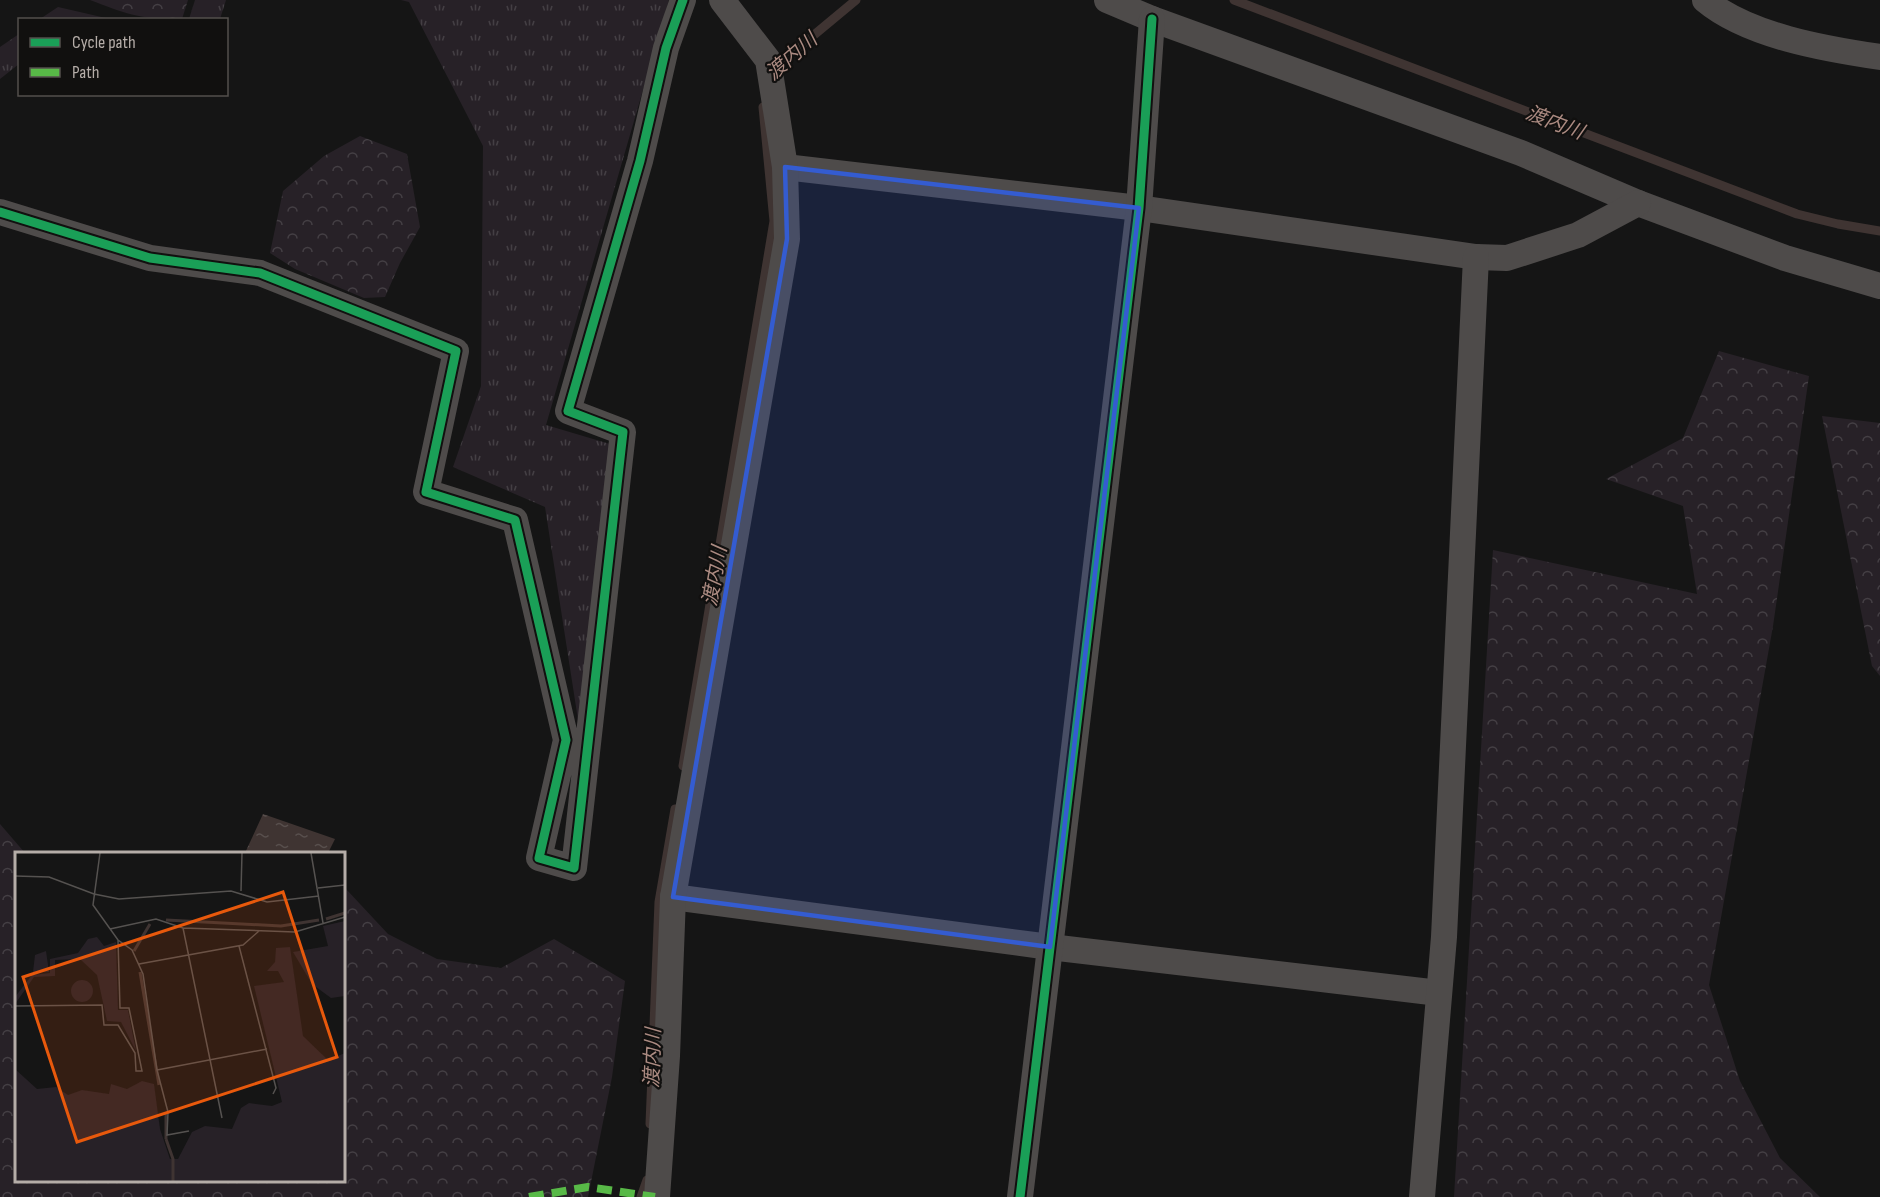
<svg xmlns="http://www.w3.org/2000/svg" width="1880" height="1197" font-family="'Sofia Sans Condensed','Noto Sans JP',sans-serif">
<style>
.grass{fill:url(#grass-tufts)}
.forest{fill:url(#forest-crowns)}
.water{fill:url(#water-ripples)}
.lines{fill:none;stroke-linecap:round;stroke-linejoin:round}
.stream{stroke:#3f3432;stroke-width:9}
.street{stroke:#4e4b4a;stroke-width:26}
.quiet{stroke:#58b947;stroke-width:8;stroke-dasharray:15 8;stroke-linecap:butt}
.cycleway-casing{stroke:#11100f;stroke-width:13}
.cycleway{stroke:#1a9f57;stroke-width:9}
.marked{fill:#345cd1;fill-opacity:0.2;stroke:#345cd1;stroke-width:4.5;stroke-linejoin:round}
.labels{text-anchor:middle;stroke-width:4.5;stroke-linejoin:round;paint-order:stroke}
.water-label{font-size:20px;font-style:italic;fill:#ac8b82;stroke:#11100f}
.inset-river{fill:none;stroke:#3f3432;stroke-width:3}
.inset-road{fill:none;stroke:#555250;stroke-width:1.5}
.view{fill:#e8590c;fill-opacity:0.15;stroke:#e8590c;stroke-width:3}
.inset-edge{fill:none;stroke:#b5ada8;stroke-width:3}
</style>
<defs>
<pattern id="grass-tufts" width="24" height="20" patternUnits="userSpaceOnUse" patternTransform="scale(1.5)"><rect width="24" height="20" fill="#272127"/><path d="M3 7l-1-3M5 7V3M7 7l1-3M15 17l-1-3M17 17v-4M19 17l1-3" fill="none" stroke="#443f44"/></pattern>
<pattern id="forest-crowns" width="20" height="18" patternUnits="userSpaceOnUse" patternTransform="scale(1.5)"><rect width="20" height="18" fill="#272127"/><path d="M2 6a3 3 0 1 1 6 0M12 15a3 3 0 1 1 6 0" fill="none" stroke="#443f44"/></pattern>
<pattern id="water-ripples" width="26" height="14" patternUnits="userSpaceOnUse" patternTransform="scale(1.5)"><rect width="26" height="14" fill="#3f3432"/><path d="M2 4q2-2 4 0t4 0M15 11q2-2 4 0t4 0" fill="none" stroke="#584f4d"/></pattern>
</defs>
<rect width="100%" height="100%" fill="#151515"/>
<g class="grass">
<path d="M195 0H226L220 19H189Z"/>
<path d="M401 0H669L546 425 610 444 579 726 545 507 453 467 481 386 483 146 409 2Z"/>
<path d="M58 7 110 19H40Z"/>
<path d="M19 34V64L0 79V47Z"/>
</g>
<g class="forest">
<path d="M90 0H188L182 19C143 20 126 14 90 0Z"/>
<path d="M360 136 407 154 420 227 400 263 385 297 364 298 295 269 270 253 283 191 324 156Z"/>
<path d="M1719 351 1809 376 1773 626 1709 985 1740 1081 1780 1158 1820 1197H1454L1493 550 1697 594 1683 506 1606 479 1683 438Z"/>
<path d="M1822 416 1880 423V676L1872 666Z"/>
<path d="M0 824 25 853 16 854V1180H344V893L346 889 388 934 437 959 501 968 554 939 625 981 612 1077 588 1197H0Z"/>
</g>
<path class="water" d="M263 814 335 839 328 853H245Z"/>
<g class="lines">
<g class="stream">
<path d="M1234 0 1797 214 1838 224 1880 231"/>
<path d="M773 69 856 0"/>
<path d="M683 766 774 221 763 107"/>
<path d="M650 1124 659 902 675 809"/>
<path d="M641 1197 647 1180"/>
</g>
<g class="street">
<path d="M1107 0 1152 19 1521 153 1638 203 1785 258 1880 286"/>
<path d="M1705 0C1748 36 1826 49 1880 57"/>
<path d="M785 167 1139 208 1476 257 1507 258 1578 235 1638 203"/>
<path d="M0 212 150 258 260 273 456 351 426 492 515 520 566 740 539 858 574 868 623 432 568 411 640 161 666 48 683 0"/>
<path d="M673 897 1050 947 1439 993"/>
<path d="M657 1197 667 1056 673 897 787 239 785 167 768 60 722 0"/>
<path d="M1020 1197 1139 208 1152 19"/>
<path d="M1422 1197 1444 937 1476 257"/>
</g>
<path class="quiet" d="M529 1197 588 1187 655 1197"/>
<defs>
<g id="cycleway">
<path d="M0 212 150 258 260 273 456 351 426 492 515 520 566 740 539 858 574 868 623 432 568 411 640 161 666 48 683 0"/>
<path d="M1020 1197 1139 208 1152 19"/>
</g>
</defs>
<use href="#cycleway" class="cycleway-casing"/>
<use href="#cycleway" class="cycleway"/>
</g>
<path class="marked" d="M785 167 1139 208 1050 947 673 897 787 239Z"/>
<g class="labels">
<g class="water-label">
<text transform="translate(791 56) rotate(-41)" y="7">渡内川</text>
<text transform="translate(1555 122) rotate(21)" y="7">渡内川</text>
<text transform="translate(714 576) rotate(-80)" y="7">渡内川</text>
<text transform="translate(652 1058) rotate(-88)" y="7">渡内川</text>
</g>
</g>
<g transform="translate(15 852)">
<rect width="330" height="330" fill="#151515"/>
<path d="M82 85 89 94 101 90 103 158H113L121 199 106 170 92 169 82 123 65 107 40 108V124L19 125 0 152V145L17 123 35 121V107L63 101 73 87Z" fill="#272127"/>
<path d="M330 69V144L316 146 297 132 278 100 313 94 308 74ZM275 95 288 184 313 208 330 201V329H0V217L22 237 41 235 53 243 67 238 94 242 96 232 112 237 127 229 139 232 145 277 155 307H163L177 280 190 274 217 277 226 256 234 251 257 254 267 250 239 134 269 130 263 119H252L260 110 261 96ZM31 99 34 120H18L20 103ZM56 139a11 11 0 1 1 22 0a11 11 0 1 1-22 0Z" fill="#272127"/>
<path class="inset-river" d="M311 67 330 61M151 68 266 74 304 68M119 99 135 72M125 120 144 233M151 261V287M151 287 158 307V329"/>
<path class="inset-road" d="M85 1 78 53 103 88 117 98 128 122 142 218 153 260 152 283 174 279M296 1 308 71M0 24 34 25 79 42 104 47 216 39 252 50 304 44M303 36 330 33M226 39 227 1M168 76 207 266M95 77 141 67 168 76 280 80 330 65M224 94 261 236 258 242M124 112 228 93 244 79M0 154 87 153 89 173H103L120 201 121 219H127L114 156H105L103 88M142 218 252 197"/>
<path class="view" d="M268 40 322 205 62 290 8 125Z"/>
<rect width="330" height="330" class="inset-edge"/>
</g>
<rect x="18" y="18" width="210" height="78" fill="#11100f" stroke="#534f4c" stroke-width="1.5"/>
<rect x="30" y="38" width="30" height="9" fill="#1a9f57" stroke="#534f4c" stroke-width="1.5"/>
<text x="72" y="48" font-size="18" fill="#b5ada8">Cycle path</text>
<rect x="30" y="68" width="30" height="9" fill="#58b947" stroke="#534f4c" stroke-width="1.5"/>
<text x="72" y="78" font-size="18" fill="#b5ada8">Path</text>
</svg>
